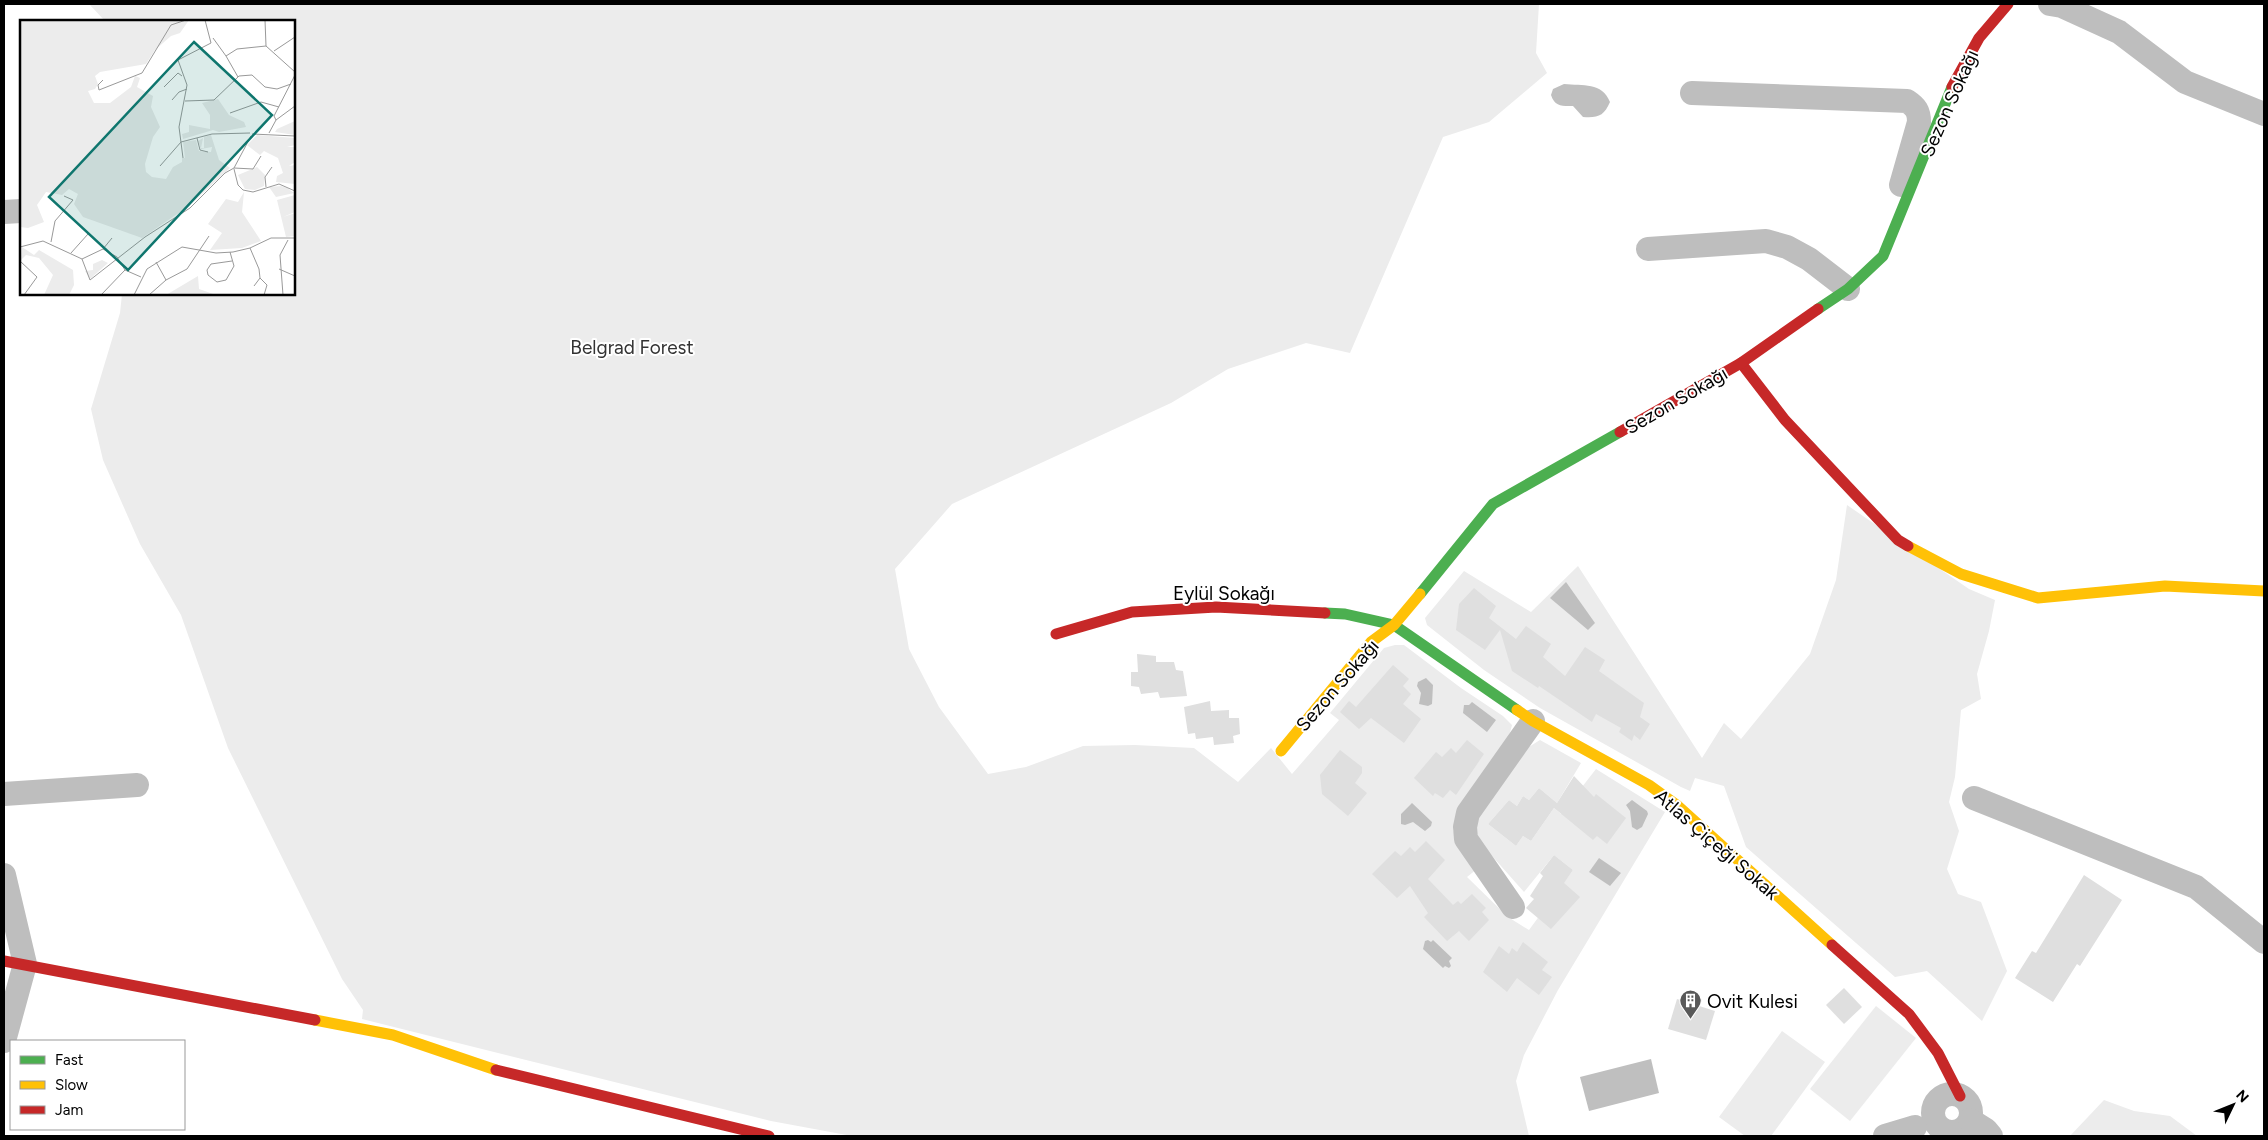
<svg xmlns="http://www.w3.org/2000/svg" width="2268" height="1140" font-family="Figtree,sans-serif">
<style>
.green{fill:#ececec}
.water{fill:#bfbfbf}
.building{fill:#dfdfdf}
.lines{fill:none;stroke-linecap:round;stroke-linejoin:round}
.street{stroke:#bebebe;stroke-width:24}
.fast{stroke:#4caf50;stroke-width:11}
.slow{stroke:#ffc107;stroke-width:11}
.jam{stroke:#c62828;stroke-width:11}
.labels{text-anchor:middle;stroke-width:4;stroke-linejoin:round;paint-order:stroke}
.street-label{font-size:19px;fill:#000;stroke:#fff}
.park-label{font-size:19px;fill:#333;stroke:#fff}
.poi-label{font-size:19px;fill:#000;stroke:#fff;text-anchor:start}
.inset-road{fill:none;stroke:#999;stroke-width:1}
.view{fill:#0f766e;fill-opacity:0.15;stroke:#0f766e;stroke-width:2.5}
.inset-edge{fill:none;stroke:#000;stroke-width:2.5}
</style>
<rect width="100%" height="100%" fill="#fff"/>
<g class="green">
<path d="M89 4H1539L1536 53 1547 73 1489 122 1443 137 1350 353 1306 343 1228 369 1171 403 952 504 895 569 909 649 939 707 988 774 1026 767 1083 746 1135 745 1194 748 1238 782 1271 748 1292 774 1339 720 1330 713 1384 648 1395 645H1404L1461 688 1503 716 1512 725 1508 740 1459 812 1453 830 1456 839 1477 869 1467 877 1508 917 1529 930 1573 870 1554 855 1524 892 1485 848 1476 832 1477 816 1524 750 1540 740 1581 763 1557 803 1539 788 1529 800 1523 796 1517 806 1509 800 1488 824 1516 846 1523 836 1531 841 1554 808 1561 814 1596 769 1665 812 1558 990 1524 1055 1516 1081 1529 1136H852L771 1121 362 1019 363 1010 342 979 228 748 181 615 140 544 103 460 91 409 120 313 122 294H294V21H105Z"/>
<path d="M1847 505 1969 589 1995 600 1989 631 1977 674 1981 699 1961 710 1955 777 1949 802 1959 831 1947 869 1958 894 1981 902 2007 971 1982 1021 1927 971 1895 977 1746 847 1724 786 1695 778 1690 791 1681 787 1540 708 1484 670 1427 625 1425 618 1464 571 1531 612 1578 566 1702 758 1724 723 1741 739 1810 654 1836 580Z"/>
<path d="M1876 1006 1916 1038 1850 1121 1810 1089Z"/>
<path d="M1782 1031 1825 1062 1771 1136H1745L1719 1117Z"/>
<path d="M2104 1100 2134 1111 2170 1116 2197 1136H2070Z"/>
</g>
<g class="water">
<path d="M1564 84C1583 86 1602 82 1610 102 1604 116 1598 118 1583 117L1573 106C1562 106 1555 107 1551 95L1553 89Z"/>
<path d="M1566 582 1595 623 1588 630 1550 598Z"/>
<path d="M1426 678 1433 685 1432 704 1428 706 1419 704 1421 693 1417 686 1418 682Z"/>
<path d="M1472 702 1496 720 1487 732 1463 713 1464 705H1469Z"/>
<path d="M1632 800 1647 811 1648 814 1642 827 1637 830 1632 827 1630 811 1626 805Z"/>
<path d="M1412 803 1432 822 1431 826 1425 831 1413 822 1405 825 1401 824V814Z"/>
<path d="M1599 858 1621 873 1610 886 1589 872Z"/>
<path d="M1428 940 1431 942 1433 940 1452 958 1449 961 1451 966 1449 968 1445 966 1443 968 1423 949 1425 941Z"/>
<path d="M1651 1059 1659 1093 1589 1111 1580 1077Z"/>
</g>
<g class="building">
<path d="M1474 588 1496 606 1489 618 1516 639 1526 626 1551 644 1543 657 1565 676 1585 647 1605 660 1599 671 1644 703 1640 717 1650 724 1640 740 1634 735 1632 741 1619 732 1621 728 1596 714 1592 722 1539 686 1538 688 1512 671 1500 630 1485 650 1456 630 1459 604Z"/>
<path d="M1137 654 1156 656V662H1174L1176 670 1183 671 1187 696 1160 698 1158 692 1141 694 1139 687 1131 686V672H1138Z"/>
<path d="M1393 665 1409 679 1403 686 1411 694 1403 704 1421 719 1404 743 1371 718 1359 729 1340 712 1349 701 1356 707Z"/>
<path d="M1210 701 1211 711 1229 710V718H1239L1240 734 1233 736 1234 743 1214 745 1213 737 1196 739 1195 733 1188 734 1184 707Z"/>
<path d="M1467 740 1484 754 1456 795 1450 790 1443 798 1435 793 1433 796 1414 778 1436 752 1442 757 1451 748 1456 753Z"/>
<path d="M1340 750 1362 767V773L1355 783 1367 793 1348 816 1322 794 1320 775Z"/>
<path d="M1574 776 1594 797 1596 794 1626 818 1607 844 1597 836 1593 840 1554 808 1531 841 1523 836 1516 846 1488 824 1509 800 1517 806 1523 796 1529 800 1539 788 1557 803Z"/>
<path d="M1426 841 1445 860 1428 879 1453 905 1458 901 1461 904 1472 894 1486 908 1482 912 1489 920 1469 941 1459 931 1447 941 1424 917 1428 913 1410 886 1397 898 1372 874 1395 851 1401 856 1410 847 1415 852Z"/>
<path d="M1554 855 1573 870 1564 883 1580 897 1551 929 1526 908 1534 899 1530 896 1543 876 1540 873Z"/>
<path d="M2084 875 2122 900 2080 966 2077 964 2053 1002 2015 978 2032 951 2036 953Z"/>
<path d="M1523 942 1548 962 1542 970 1552 977 1539 995 1517 978 1507 992 1483 972 1499 946 1509 954 1512 948 1517 952Z"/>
<path d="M1844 988 1862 1007 1844 1024 1826 1005Z"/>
<path d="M1677 999 1715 1011 1706 1040 1668 1029Z"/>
</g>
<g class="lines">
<g class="street">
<path d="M2050 4 2062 6 2119 32 2185 82 2264 114"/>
<path d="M1692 93 1907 101C1916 107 1919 111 1919 122L1901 185"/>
<path d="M4 212 21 211"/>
<path d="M1648 249 1766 241 1787 247 1809 259 1848 289"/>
<path d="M4 794 137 785"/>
<path d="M1974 798 2196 887 2264 942"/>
<path d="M4 875 25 964 4 1041"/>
<path d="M1513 907 1466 839 1465 827 1468 813 1533 721"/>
<circle cx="1952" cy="1113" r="19"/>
<path d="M1970 1120 1986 1130 1991 1136"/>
<path d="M1885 1136 1915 1127"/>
</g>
<g class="fast">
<path d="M1818 309 1848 289 1883 256 1952 87"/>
<path d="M1420 594 1493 504 1620 432"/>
<path d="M1325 613 1345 614 1394 625 1517 710"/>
</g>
<g class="slow">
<path d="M1908 546 1961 574 2038 598 2165 586 2264 591"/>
<path d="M1517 710 1533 721 1649 785 1678 806 1832 945"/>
<path d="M1281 751 1371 642 1394 625 1420 594"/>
<path d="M315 1020 393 1035 496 1070"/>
</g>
<g class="jam">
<path d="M1952 87 1979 38 2008 4"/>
<path d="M1741 363 1785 420 1898 540 1908 546"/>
<path d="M1620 432 1741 363 1818 309"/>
<path d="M1056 634 1132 612 1216 607 1325 613"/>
<path d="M1832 945 1909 1014 1938 1053 1960 1096"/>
<path d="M4 961 315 1020"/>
<path d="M496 1070 769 1136"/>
</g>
</g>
<defs>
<symbol id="building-pin" viewBox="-11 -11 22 30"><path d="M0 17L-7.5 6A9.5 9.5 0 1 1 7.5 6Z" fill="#595959" stroke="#fff"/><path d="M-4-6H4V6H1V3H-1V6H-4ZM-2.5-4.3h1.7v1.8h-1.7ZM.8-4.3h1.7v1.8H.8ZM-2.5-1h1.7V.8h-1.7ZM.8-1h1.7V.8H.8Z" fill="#fff"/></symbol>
</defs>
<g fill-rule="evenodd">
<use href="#building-pin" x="1678" y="988" width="25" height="34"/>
</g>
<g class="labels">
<g class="street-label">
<text transform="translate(1949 103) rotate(-66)" y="7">Sezon Sokağı</text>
<text transform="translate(1676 400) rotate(-30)" y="7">Sezon Sokağı</text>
<text x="1224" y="600">Eylül Sokağı</text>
<text transform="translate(1337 685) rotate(-49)" y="7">Sezon Sokağı</text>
<text transform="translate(1717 844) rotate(41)" y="7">Atlas Çiçeği Sokak</text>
</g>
<g class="park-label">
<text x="632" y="354">Belgrad Forest</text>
</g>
<g class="poi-label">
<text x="1707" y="1008">Ovit Kulesi</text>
</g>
</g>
<g transform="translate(20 20)">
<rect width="275" height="275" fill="#fff"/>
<path d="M0 0H169L160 13 151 16 135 30 126 44 80 52 75 56 78 64 75 69 68 71 74 83H90L111 67 115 56 120 58 117 67 133 76 131 87 140 107 133 117 125 144 126 152 132 157 146 159 153 147 162 142V138H165L163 122 176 120 179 131 191 132 192 127 181 129 178 121 183 118 181 128H184V117L191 115 199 140 210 148 169 186 122 218 63 197 54 184 58 174 49 169 42 175 26 172 17 185 24 202 8 208 0 207ZM198 79 209 95 224 102 226 107 199 112 193 110 163 119 162 114 169 112V105L190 109V95L182 83ZM275 101V115L255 112 257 109ZM237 115 275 118V125L267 127H275V142L269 146 275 145V164L256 162 257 156 263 153 258 138 244 131 240 135 227 125ZM237 147 245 155 244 166 235 170 225 169 218 155ZM261 166 267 168 274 173 256 177 249 167ZM224 172 222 192 241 221 222 228 190 230 202 213 188 204 206 179 218 182ZM275 175V192L263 197 275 193V216L266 217 257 180ZM2 227 14 235 19 230 53 250 54 265 49 275H24L33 255 19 238 6 235 1 240ZM82 240 88 243 70 259 65 251 73 250V244ZM178 256 179 269 196 275H146Z" fill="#ececec"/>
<path class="inset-road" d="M245 0 246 26 275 52M193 18 206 36M254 31 275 17M218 57 206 36 217 29 246 26M83 60 78 65 79 70 122 53 151 5 166 0M144 67 158 53 162 56M152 80 159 72 167 69M165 81 194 80 219 56 232 55 245 67 257 69 271 64M210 93 241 82 259 87M256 100 254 96 275 55M249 113 256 100 275 86M232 114 275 116M177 118 180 130 188 132M163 138 159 107 167 65 158 40 191 23 185 0M140 146 161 122 192 114 230 113M214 148 231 116M214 149 218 165 223 170 233 172 259 164 275 171M246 167 245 157 252 147M31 222 35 201 53 180 44 176M0 227 23 221 62 239M230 228 239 249 240 258 234 266M83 229 97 237 105 250 121 257M210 232 214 246 206 260 197 262 188 255 187 250 191 244 212 241M51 233 68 214M62 239 70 260 125 217 170 188 205 153 214 148 233 149 241 136M62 239 83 229 92 218M0 241 17 257 4 275M136 242 146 260M259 249 275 256M240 258 247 265 244 275M81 275 105 250M114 275 127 249 162 227 196 233 213 232 230 228 251 218H275M129 275 146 260 167 249 189 216M263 275 260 235 268 220"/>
<path class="view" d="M174 22 252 95 108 250 29 177Z"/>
<rect width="275" height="275" class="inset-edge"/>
</g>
<rect width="2268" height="1140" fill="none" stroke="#000000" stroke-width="10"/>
<rect x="10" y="1040" width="175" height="90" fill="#ffffff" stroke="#999999"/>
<rect x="20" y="1056" width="25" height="8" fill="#4caf50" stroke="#999999"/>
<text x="55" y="1065" font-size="15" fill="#000000">Fast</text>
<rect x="20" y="1081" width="25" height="8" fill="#ffc107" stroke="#999999"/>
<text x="55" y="1090" font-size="15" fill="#000000">Slow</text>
<rect x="20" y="1106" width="25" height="8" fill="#c62828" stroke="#999999"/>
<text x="55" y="1115" font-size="15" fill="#000000">Jam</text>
<g transform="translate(2233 1105) rotate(47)" stroke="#ffffff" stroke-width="4" paint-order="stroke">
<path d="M0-4L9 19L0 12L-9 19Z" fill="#000000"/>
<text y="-8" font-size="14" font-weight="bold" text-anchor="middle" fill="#000000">N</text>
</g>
</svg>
